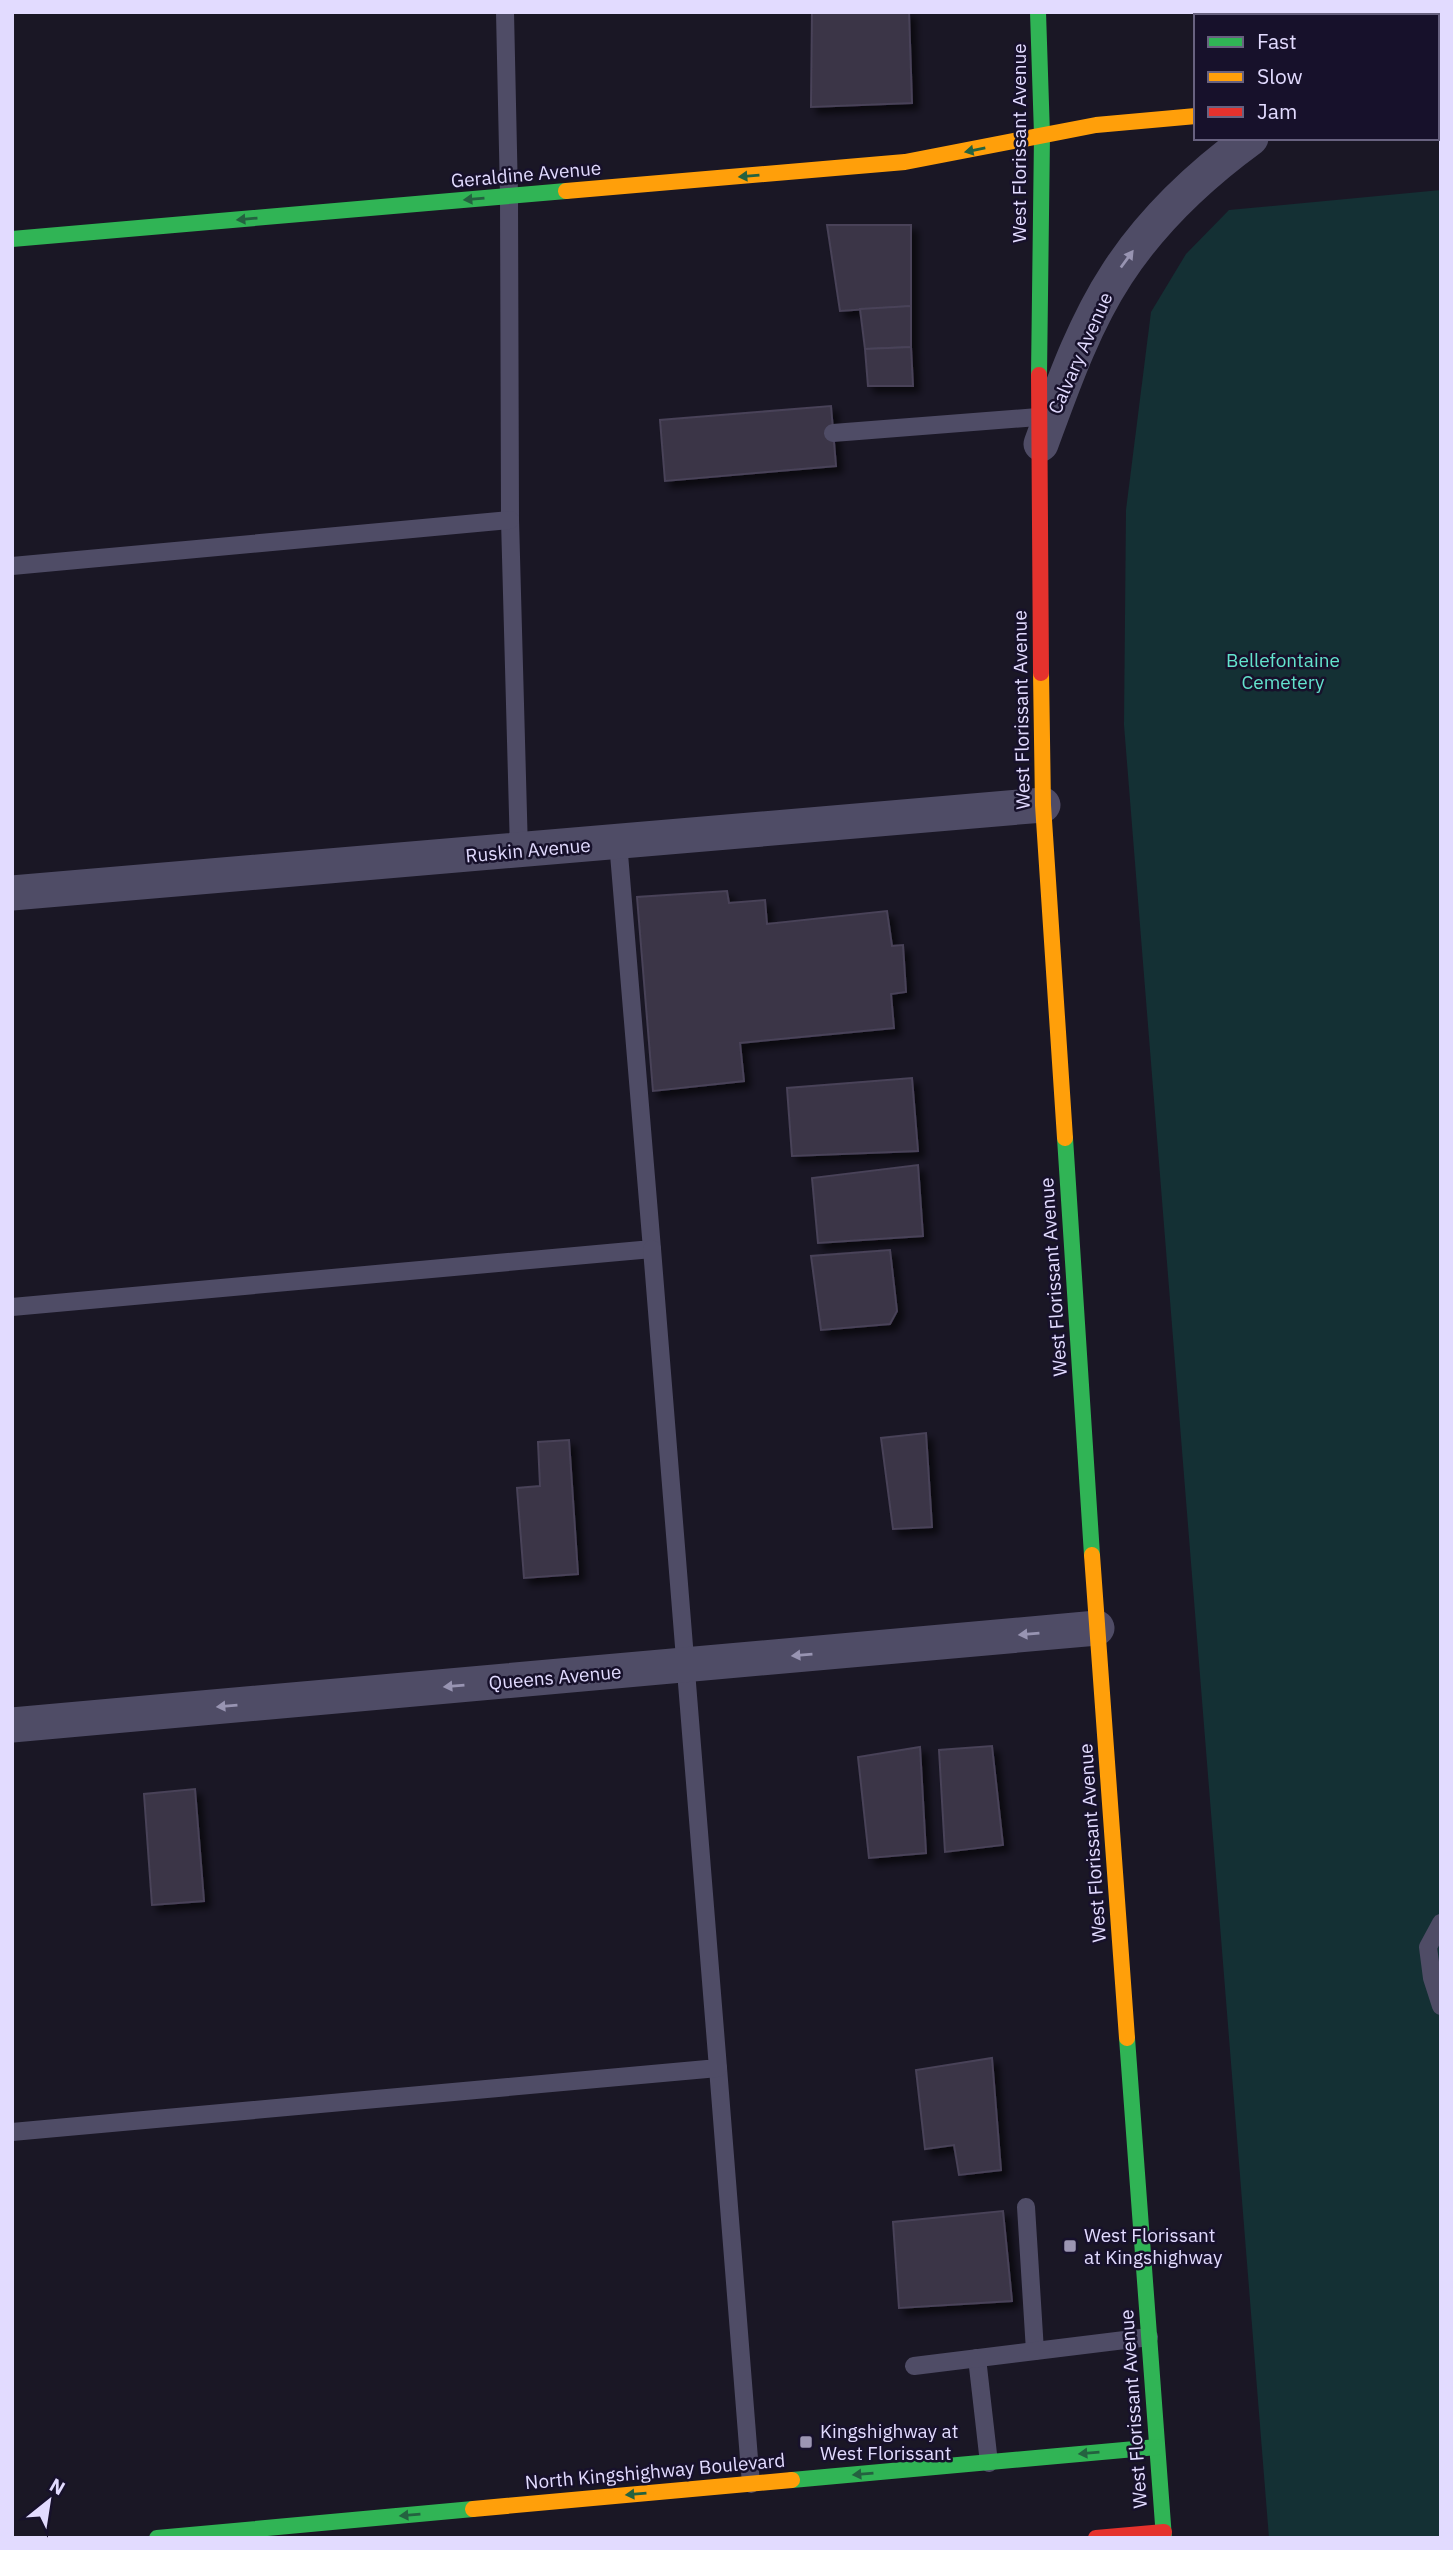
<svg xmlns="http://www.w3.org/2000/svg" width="1453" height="2550" font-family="'IBM Plex Sans',sans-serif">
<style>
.green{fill:#143034}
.building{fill:#3a3546;stroke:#484258;stroke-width:2;filter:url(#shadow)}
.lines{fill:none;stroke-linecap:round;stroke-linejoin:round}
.lane{stroke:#4f4c66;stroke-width:18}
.street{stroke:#4f4c66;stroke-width:35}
.fast{stroke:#30b455;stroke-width:16}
.slow{stroke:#ff9f0a;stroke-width:16}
.jam{stroke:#e5322d;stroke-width:16}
.oneway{fill:#246240}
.oneway2{fill:#9894b2}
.poi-dot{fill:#9c96b3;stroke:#17112b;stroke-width:2.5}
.labels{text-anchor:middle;stroke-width:5;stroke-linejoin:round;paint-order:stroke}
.street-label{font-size:19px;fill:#e2dbff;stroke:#17112b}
.park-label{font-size:19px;fill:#63e3cd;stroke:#17112b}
.poi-label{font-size:19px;fill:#e2dbff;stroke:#17112b;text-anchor:start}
</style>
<defs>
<filter id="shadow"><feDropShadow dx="6" dy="6" stdDeviation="3.5" flood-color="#0009"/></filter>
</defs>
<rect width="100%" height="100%" fill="#1a1725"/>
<g class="green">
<path d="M1251 12H1441V48L1437 49V16H1253Z"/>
<path d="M1441 190V2538H1269L1124 725 1126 510 1151 312 1186 254 1229 210Z"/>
</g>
<g class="building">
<path d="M812 12H909L912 103 811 107Z"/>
<path d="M827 225H911V306L840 311Z"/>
<path d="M911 306V347L865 349 860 309Z"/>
<path d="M911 347 913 386H868L865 349Z"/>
<path d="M831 406 836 466 665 481 660 420Z"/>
<path d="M727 891 729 903 765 900 767 924 887 911 892 946 903 945 906 992 891 994 894 1028 740 1043 744 1081 653 1091 637 897Z"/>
<path d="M912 1078 918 1151 792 1156 787 1088Z"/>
<path d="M918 1165 923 1236 818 1243 812 1178Z"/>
<path d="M890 1250 897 1311 890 1324 821 1330 811 1256Z"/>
<path d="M926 1433 932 1527 893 1529 881 1438Z"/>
<path d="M569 1440 578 1574 524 1578 517 1488 540 1486 538 1442Z"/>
<path d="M992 1746 1003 1845 945 1852 939 1750Z"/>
<path d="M920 1747 926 1853 869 1858 858 1757Z"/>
<path d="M195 1789 204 1901 152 1905 144 1794Z"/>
<path d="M992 2058 1001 2170 959 2175 954 2145 925 2149 916 2070Z"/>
<path d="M1003 2211 1012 2301 899 2308 893 2222Z"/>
</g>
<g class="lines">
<g class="lane">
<path d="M505 12 509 196 510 520 519 851"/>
<path d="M1212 12 1213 16"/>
<path d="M833 433 1038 417"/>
<path d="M12 566 510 520"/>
<path d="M12 1307 652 1249 618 842"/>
<path d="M1441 1923 1428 1947 1432 1978 1441 2006"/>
<path d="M718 2068 751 2484"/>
<path d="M12 2132 718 2068 652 1249"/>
<path d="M1026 2207 1035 2351"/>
<path d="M977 2358 989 2463"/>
<path d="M914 2366 1149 2337"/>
</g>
<g class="street">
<path d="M1437 95 1441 94"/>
<path d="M1041 444C1062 387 1083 326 1117 274 1152 220 1199 176 1251 138"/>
<path d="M12 893 1043 805"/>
<path d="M12 1725 1097 1628"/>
</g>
<g class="fast">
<path d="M1038 12 1042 135 1039 375"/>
<path d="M12 239 566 191"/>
<path d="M1065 1138 1092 1555"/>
<path d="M1127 2038 1164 2538"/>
<path d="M792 2480 1157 2447"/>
<path d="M157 2538 473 2509"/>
</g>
<g class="slow">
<path d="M566 191 905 162 1096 125 1196 116"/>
<path d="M1041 673 1043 805 1065 1138"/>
<path d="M1092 1555 1127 2038"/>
<path d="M473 2509 792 2480"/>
</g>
<g class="jam">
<path d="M1039 375 1041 673"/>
<path d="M1096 2538 1164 2532"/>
</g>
</g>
<defs><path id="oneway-solid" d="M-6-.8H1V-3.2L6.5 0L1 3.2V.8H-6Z" transform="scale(1.75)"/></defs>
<g class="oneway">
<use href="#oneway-solid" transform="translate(975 150) rotate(169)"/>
<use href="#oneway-solid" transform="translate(749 176) rotate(175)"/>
<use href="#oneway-solid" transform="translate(474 199) rotate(175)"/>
<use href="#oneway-solid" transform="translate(247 219) rotate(175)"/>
<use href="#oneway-solid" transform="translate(1089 2453) rotate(175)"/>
<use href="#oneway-solid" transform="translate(863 2474) rotate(175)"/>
<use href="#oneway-solid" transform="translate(636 2494) rotate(175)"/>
<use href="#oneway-solid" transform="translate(410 2515) rotate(175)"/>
</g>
<g class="oneway2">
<use href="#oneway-solid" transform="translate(1127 259) rotate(-54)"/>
<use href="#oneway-solid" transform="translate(1029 1634) rotate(175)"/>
<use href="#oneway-solid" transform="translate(802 1655) rotate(175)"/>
<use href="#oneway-solid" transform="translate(454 1686) rotate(175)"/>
<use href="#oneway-solid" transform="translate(227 1706) rotate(175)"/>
</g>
<g class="poi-dot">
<rect x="1063" y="2239" width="14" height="14" rx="3.5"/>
<rect x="799" y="2435" width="14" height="14" rx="3.5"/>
</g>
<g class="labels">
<g class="street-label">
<text transform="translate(1019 143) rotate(-90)" y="7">West Florissant Avenue</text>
<text transform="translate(526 174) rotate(-5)" y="7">Geraldine Avenue</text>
<text transform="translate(1080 353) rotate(-66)" y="7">Calvary Avenue</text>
<text transform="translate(1021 710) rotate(-91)" y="7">West Florissant Avenue</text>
<text transform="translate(528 850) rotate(-5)" y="7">Ruskin Avenue</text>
<text transform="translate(1053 1277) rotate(-94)" y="7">West Florissant Avenue</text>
<text transform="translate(555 1677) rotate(-5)" y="7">Queens Avenue</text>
<text transform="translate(1092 1843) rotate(-94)" y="7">West Florissant Avenue</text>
<text transform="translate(1133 2409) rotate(-94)" y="7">West Florissant Avenue</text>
<text transform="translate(655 2471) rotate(-5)" y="7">North Kingshighway Boulevard</text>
</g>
<g class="park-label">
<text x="1283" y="667">Bellefontaine<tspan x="1283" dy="22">Cemetery</tspan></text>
</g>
<g class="poi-label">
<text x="1084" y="2242">West Florissant<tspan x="1084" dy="22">at Kingshighway</tspan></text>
<text x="820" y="2438">Kingshighway at<tspan x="820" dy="22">West Florissant</tspan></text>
</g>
</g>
<rect width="1453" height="2550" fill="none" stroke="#e2dbff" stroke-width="28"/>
<rect x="1194" y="14" width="245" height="126" fill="#17112b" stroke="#686280" stroke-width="2"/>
<rect x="1208" y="37" width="35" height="10" fill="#30b455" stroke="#686280" stroke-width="2"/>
<text x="1257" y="49" font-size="21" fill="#e2dbff">Fast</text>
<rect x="1208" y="72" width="35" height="10" fill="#ff9f0a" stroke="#686280" stroke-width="2"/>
<text x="1257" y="84" font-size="21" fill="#e2dbff">Slow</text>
<rect x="1208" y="107" width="35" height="10" fill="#e5322d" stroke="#686280" stroke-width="2"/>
<text x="1257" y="119" font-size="21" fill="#e2dbff">Jam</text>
<g transform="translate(49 2501) rotate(30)" stroke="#17112b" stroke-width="5" paint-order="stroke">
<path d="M0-5L12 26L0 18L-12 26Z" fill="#e2dbff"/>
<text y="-10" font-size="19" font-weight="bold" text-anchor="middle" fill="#e2dbff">N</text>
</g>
</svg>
